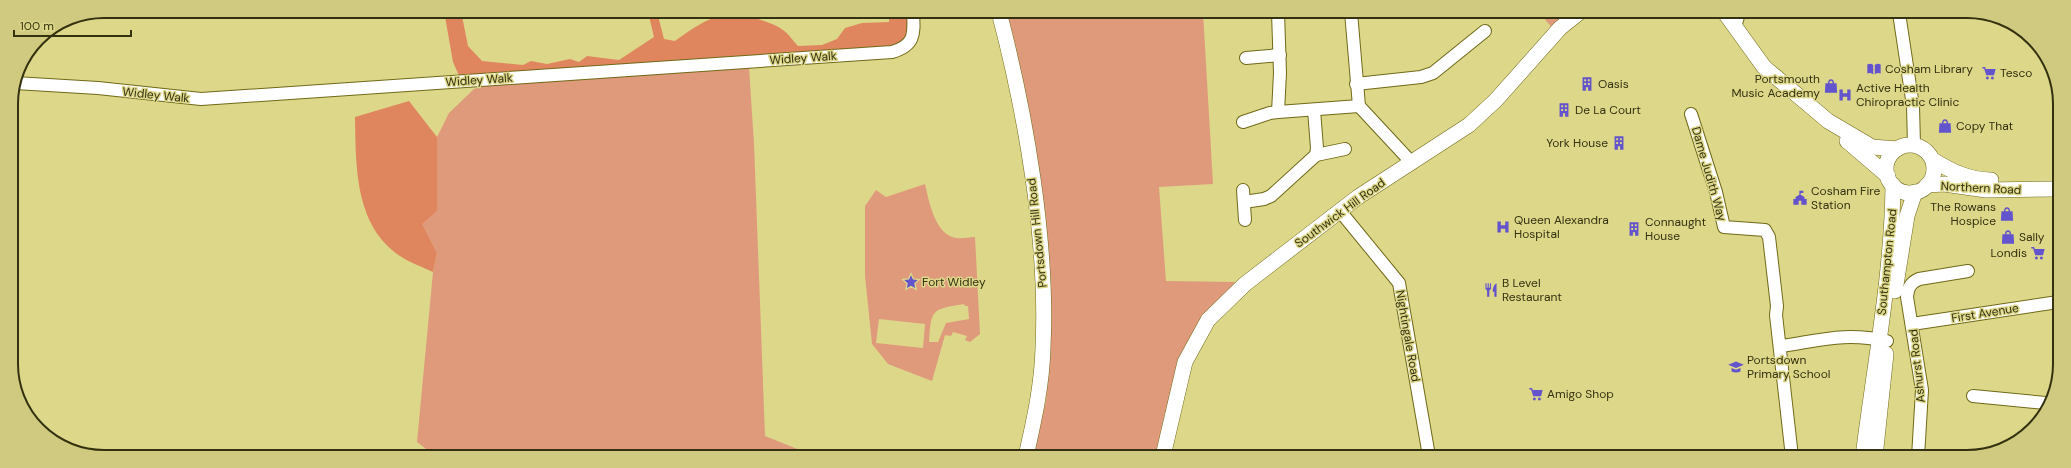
<svg xmlns="http://www.w3.org/2000/svg" width="2071" height="468" font-family="'DM Sans',sans-serif">
<style>
.green{fill:#df9a7c;fill-rule:evenodd}
.forest{fill:#e0865e}
.lines{fill:none;stroke-linecap:round;stroke-linejoin:round}
.minor-casing{stroke:#706918;stroke-width:14}
.major-casing{stroke:#706918;stroke-width:16}
.minor{stroke:#fff;stroke-width:12}
.major{stroke:#fff;stroke-width:15}
.labels{text-anchor:middle;stroke-width:3;stroke-linejoin:round;paint-order:stroke}
.street-label{font-size:12px;fill:#343111;stroke:#ddd789}
.poi-label{font-size:12px;fill:#343111;stroke:#ddd789;text-anchor:start}
.rim{fill:none;stroke:#343111;stroke-width:2}
</style>
<rect width="100%" height="100%" fill="#ddd789"/>
<g class="green">
<path d="M1007 12H1203L1213 184 1159 187 1166 281 1235 282 1185 350 1158 456H1031L1046 401 1050 334 1023 87Z"/>
<path d="M1539 12H1573L1553 29Z"/>
<path d="M749 67 754 144 765 436 815 456H435L417 442 433 272 437 253 421 223 437 211V137L449 113 474 89 493 84Z"/>
<path d="M925 184C929 201 935 235 956 238 962 239 969 237 975 237L980 334 970 342 965 340 967 336 953 332 951 336 945 335 932 381 888 364 872 344 865 276V206L876 190 886 197ZM964 304 965 306H968L969 319 946 323 938 342H929C931 309 932 309 964 304ZM879 319 925 324 923 348 876 343Z"/>
</g>
<g class="forest">
<path d="M444 11H461L468 46 482 61 523 65 531 61 547 64 570 59 579 62 587 56 619 60 654 37 648 12H657L664 39 675 41C689 31 701 22 718 16 734 11 769 20 783 30 789 34 793 41 798 46L822 45 837 39 845 28 862 23 889 22V12H910L906 42 897 47 460 78 453 62Z"/>
<path d="M409 101 437 137V211L422 224 437 253 433 272C423 267 410 263 400 256 354 225 356 165 355 117Z"/>
</g>
<g class="lines">
<defs>
<g id="minor">
<path d="M1278 12 1280 73 1278 112 1359 106"/>
<path d="M1351 12 1359 106 1412 163"/>
<path d="M1899 13 1913 106 1914 145"/>
<path d="M1735 27 1739 13"/>
<path d="M1246 58 1280 55"/>
<path d="M15 83 98 88 201 99 892 52C916 45 914 33 913 12"/>
<path d="M1356 84 1421 77 1433 73 1485 31"/>
<path d="M1691 114 1716 192 1724 227 1765 230 1769 237 1777 306 1776 315 1792 457"/>
<path d="M1243 122 1270 113 1278 112"/>
<path d="M1316 155 1345 149"/>
<path d="M1243 190 1245 220"/>
<path d="M1244 202 1264 199 1271 196 1316 155 1317 148 1314 110"/>
<path d="M1340 211 1399 283 1429 456"/>
<path d="M1912 324 2058 302"/>
<path d="M1781 346C1822 340 1845 332 1887 341"/>
<path d="M1973 396 2046 403"/>
<path d="M1918 457 1922 390 1907 297C1908 288 1910 283 1919 279L1968 271"/>
</g>
<g id="major">
<path d="M999 12C1026 115 1048 241 1043 348 1042 385 1034 421 1026 456"/>
<path d="M1725 13 1764 67 1828 121 1872 147 1897 149"/>
<path d="M1847 141 1888 176"/>
<circle cx="1910" cy="169" r="24"/>
<path d="M1933 160C1951 171 1969 180 1991 180"/>
<path d="M1927 185 1944 184 1986 190 2058 189"/>
<path d="M1895 291 1907 216 1915 192"/>
<path d="M1163 456 1185 362 1208 320 1245 284 1358 197 1469 125 1496 100 1560 28 1580 12"/>
<path d="M1863 457C1874 367 1892 276 1893 185"/>
<path d="M1875 457 1886 354"/>
</g>
</defs>
<use href="#minor" class="minor-casing"/>
<use href="#major" class="major-casing"/>
<use href="#minor" class="minor"/>
<use href="#major" class="major"/>
</g>
<defs>
<symbol id="library-bare" viewBox="-9 -9 18 18"><path d="M-6-4Q-3-5.5-.7-3.5V5Q-3 3-6 4ZM6-4Q3-5.5 .7-3.5V5Q3 3 6 4Z" fill="#6353cc" stroke="#ddd789" stroke-width="2.5" paint-order="stroke"/></symbol>
<symbol id="supermarket-bare" viewBox="-9 -9 18 18"><path d="M-6-5.5h2.5l.6 2H6L4.5 2H-2.5L-4.4-4H-6ZM-1.5 3.2a1.3 1.3 0 1 0 .1 0ZM3 3.2a1.3 1.3 0 1 0 .1 0Z" fill="#6353cc" stroke="#ddd789" stroke-width="2.5" paint-order="stroke"/></symbol>
<symbol id="building-bare" viewBox="-9 -9 18 18"><path d="M-4-6H4V6H1V3H-1V6H-4ZM-2.5-4.3h1.7v1.8h-1.7ZM.8-4.3h1.7v1.8H.8ZM-2.5-1h1.7V.8h-1.7ZM.8-1h1.7V.8H.8Z" fill="#6353cc" stroke="#ddd789" stroke-width="2.5" paint-order="stroke"/></symbol>
<symbol id="shop-bare" viewBox="-9 -9 18 18"><path d="M-5-2.5h2.3a2.7 3.5 0 0 1 5.4 0H5L5.5 6h-11ZM-1.5-2.5h3a1.5 2.3 0 0 0-3 0Z" fill="#6353cc" stroke="#ddd789" stroke-width="2.5" paint-order="stroke"/></symbol>
<symbol id="hospital-bare" viewBox="-9 -9 18 18"><path d="M-5-5h3v3.5h4V-5h3V5h-3V1.5h-4V5h-3Z" fill="#6353cc" stroke="#ddd789" stroke-width="2.5" paint-order="stroke"/></symbol>
<symbol id="civic-bare" viewBox="-9 -9 18 18"><path d="M-.6-6.5H3V-4.5H.6V-3L4-1V1h2V6H-6V1h2V-1L-.6-3ZM-1.2 2.5V6h2.4V2.5Z" fill="#6353cc" stroke="#ddd789" stroke-width="2.5" paint-order="stroke"/></symbol>
<symbol id="sight-bare" viewBox="-9 -9 18 18"><path d="M0-6L1.8-2.2L6-1.7L2.9 1.2L3.7 5.4L0 3.3L-3.7 5.4L-2.9 1.2L-6-1.7L-1.8-2.2Z" fill="#6353cc" stroke="#ddd789" stroke-width="2.5" paint-order="stroke"/></symbol>
<symbol id="restaurant-bare" viewBox="-9 -9 18 18"><path d="M-5-6h1v4h1v-4h1v4h1v-4h1v5L-1.5 .5V6h-2V.5L-5-1ZM5-6V6H3V1.5H1.5Q1.5-4 5-6Z" fill="#6353cc" stroke="#ddd789" stroke-width="2.5" paint-order="stroke"/></symbol>
<symbol id="school-bare" viewBox="-9 -9 18 18"><path d="M0-5L7-2L0 1L-7-2ZM-4 1L0 2.5L4 1V4Q0 6-4 4Z" fill="#6353cc" stroke="#ddd789" stroke-width="2.5" paint-order="stroke"/></symbol>
</defs>
<g fill-rule="evenodd">
<use href="#library-bare" x="1864" y="59" width="20" height="20"/>
<use href="#supermarket-bare" x="1979" y="63" width="20" height="20"/>
<use href="#building-bare" x="1577" y="74" width="20" height="20"/>
<use href="#shop-bare" x="1821" y="76" width="20" height="20"/>
<use href="#hospital-bare" x="1835" y="85" width="20" height="20"/>
<use href="#building-bare" x="1554" y="100" width="20" height="20"/>
<use href="#shop-bare" x="1935" y="116" width="20" height="20"/>
<use href="#building-bare" x="1609" y="133" width="20" height="20"/>
<use href="#civic-bare" x="1790" y="188" width="20" height="20"/>
<use href="#shop-bare" x="1997" y="204" width="20" height="20"/>
<use href="#hospital-bare" x="1493" y="217" width="20" height="20"/>
<use href="#building-bare" x="1624" y="219" width="20" height="20"/>
<use href="#shop-bare" x="1998" y="227" width="20" height="20"/>
<use href="#supermarket-bare" x="2028" y="243" width="20" height="20"/>
<use href="#sight-bare" x="901" y="272" width="20" height="20"/>
<use href="#restaurant-bare" x="1481" y="280" width="20" height="20"/>
<use href="#school-bare" x="1726" y="357" width="20" height="20"/>
<use href="#supermarket-bare" x="1526" y="384" width="20" height="20"/>
</g>
<g class="labels">
<g class="street-label">
<text transform="translate(803 58) rotate(-4)" y="4">Widley Walk</text>
<text transform="translate(479 80) rotate(-4)" y="4">Widley Walk</text>
<text transform="translate(156 95) rotate(6)" y="4">Widley Walk</text>
<text transform="translate(1709 174) rotate(74)" y="4">Dame Judith Way</text>
<text transform="translate(1981 188) rotate(3)" y="4">Northern Road</text>
<text transform="translate(1340 213) rotate(-36)" y="4">Southwick Hill Road</text>
<text transform="translate(1037 233) rotate(-96)" y="4">Portsdown Hill Road</text>
<text transform="translate(1887 262) rotate(-84)" y="4">Southampton Road</text>
<text transform="translate(1985 313) rotate(-9)" y="4">First Avenue</text>
<text transform="translate(1408 336) rotate(80)" y="4">Nightingale Road</text>
<text transform="translate(1917 366) rotate(-96)" y="4">Ashurst Road</text>
</g>
<g class="poi-label">
<text x="1885" y="73">Cosham Library</text>
<text x="2000" y="77">Tesco</text>
<text x="1820" y="83" text-anchor="end">Portsmouth<tspan x="1820" dy="14">Music Academy</tspan></text>
<text x="1598" y="88">Oasis</text>
<text x="1856" y="92">Active Health<tspan x="1856" dy="14">Chiropractic Clinic</tspan></text>
<text x="1575" y="114">De La Court</text>
<text x="1956" y="130">Copy That</text>
<text x="1608" y="147" text-anchor="end">York House</text>
<text x="1811" y="195">Cosham Fire<tspan x="1811" dy="14">Station</tspan></text>
<text x="1996" y="211" text-anchor="end">The Rowans<tspan x="1996" dy="14">Hospice</tspan></text>
<text x="1514" y="224">Queen Alexandra<tspan x="1514" dy="14">Hospital</tspan></text>
<text x="1645" y="226">Connaught<tspan x="1645" dy="14">House</tspan></text>
<text x="2019" y="241">Sally</text>
<text x="2027" y="257" text-anchor="end">Londis</text>
<text x="922" y="286">Fort Widley</text>
<text x="1502" y="287">B Level<tspan x="1502" dy="14">Restaurant</tspan></text>
<text x="1747" y="364">Portsdown<tspan x="1747" dy="14">Primary School</tspan></text>
<text x="1547" y="398">Amigo Shop</text>
</g>
</g>
<path d="M0 0H2071V468H0ZM104 18H1967A86 86 0 0 1 2053 104V364A86 86 0 0 1 1967 450H104A86 86 0 0 1 18 364V104A86 86 0 0 1 104 18Z" fill="#cfca7f" fill-rule="evenodd"/>
<path class="rim" d="M104 18H1967A86 86 0 0 1 2053 104V364A86 86 0 0 1 1967 450H104A86 86 0 0 1 18 364V104A86 86 0 0 1 104 18Z"/>
<path d="M14 30v6h117v-6" fill="none" stroke="#343111" stroke-width="2"/>
<text x="20" y="30" font-size="12" fill="#343111" stroke="#ddd789" stroke-width="3" paint-order="stroke">100 m</text>
</svg>
